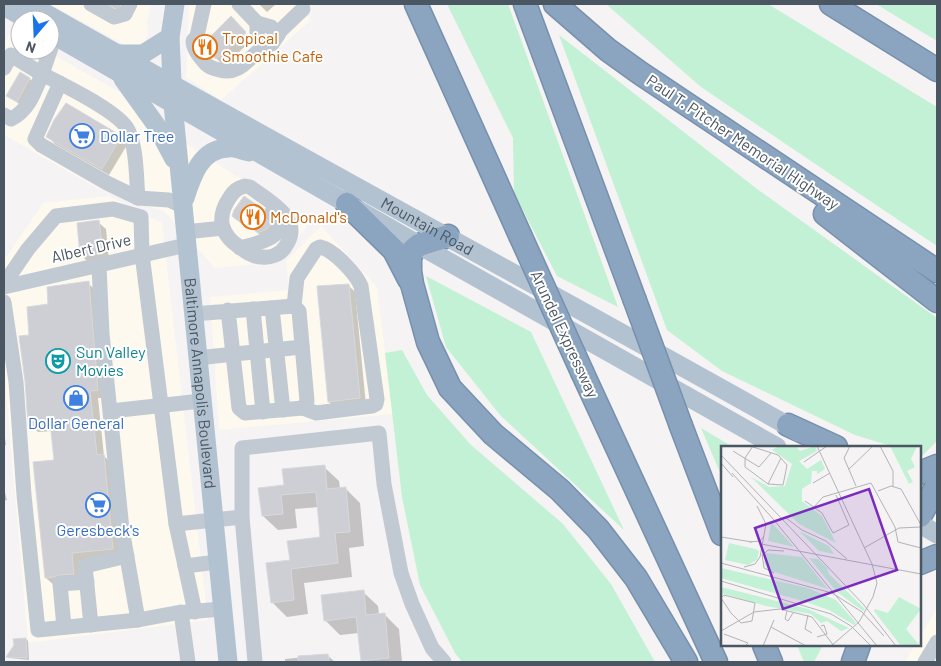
<svg xmlns="http://www.w3.org/2000/svg" width="941" height="666" font-family="Barlow,sans-serif">
<style>
.commercial{fill:#fdf9ef}
.green{fill:#c3f1d5}
.shadow{fill:#0003}
.building{fill:#cdcfd5;stroke:#d7d9de}
.lines{fill:none;stroke-linecap:round;stroke-linejoin:round}
.minor-tunnel{stroke:#caccce;stroke-width:15;stroke-dasharray:15 8;stroke-linecap:butt}
.highway-casing{stroke:#7690ad;stroke-width:25}
.minor{stroke:#c1cad2;stroke-width:15}
.major{stroke:#b3c2d1;stroke-width:19}
.highway{stroke:#8ba5c1;stroke-width:22}
.highway-bridge-casing{stroke:#7690ad;stroke-width:25;stroke-linecap:butt}
.highway-bridge{stroke:#8ba5c1;stroke-width:22}
.labels{text-anchor:middle;stroke-width:4;stroke-linejoin:round;paint-order:stroke}
.food-label{font-size:16px;fill:#c56008;stroke:#fff;text-anchor:start}
.shop-label{font-size:16px;fill:#366cbe;stroke:#fff}
.street-label{font-size:16px;fill:#4a5661;stroke:#fff}
.culture-label{font-size:16px;fill:#0d838f;stroke:#fff;text-anchor:start}
.inset-road{fill:none;stroke:#b1b4b9;stroke-width:1}
.view{fill:#7b2cbf;fill-opacity:0.15;stroke:#7b2cbf;stroke-width:2.5}
.inset-edge{fill:none;stroke:#4a5661;stroke-width:2.5}
</style>
<rect width="100%" height="100%" fill="#f5f3f3"/>
<g class="commercial">
<path d="M50 4H151L147 24 148 35 144 42 138 45 127 46Z"/>
<path d="M189 4H298L311 20 221 100 186 77Z"/>
<path d="M11 30 20 35V50H45L125 95 148 119 309 223 280 262 215 268 165 212 99 189 4 135V45Z"/>
<path d="M109 196 162 223 208 620 28 643 4 369V260L43 203Z"/>
<path d="M321 226 377 287 393 414 219 430 210 297 289 290 286 261Z"/>
<path d="M937 608V662H905L915 645H920V637Z"/>
</g>
<g class="green">
<path d="M447 4H508L618 307 557 276 514 193 513 138Z"/>
<path d="M606 4H768L937 107V246L701 87Z"/>
<path d="M876 4H934L937 6V41Z"/>
<path d="M559 35 757 189 937 318V441L922 456 920 455V447H894L855 435 722 371 667 330Z"/>
<path d="M426 276 531 332 624 530 500 415 446 347Z"/>
<path d="M402 350 427 395 470 444 563 524 611 584 655 662H462L455 653 420 585 402 497 385 353Z"/>
<path d="M701 428 733 447H722V477Z"/>
<path d="M797 645H823L814 662H804Z"/>
</g>
<g class="shadow">
<path d="M109 4H122L118 8Z"/>
<path d="M259 4H276L267 12Z"/>
<path d="M231 18 252 40 224 66 212 54 205 44Z"/>
<path d="M30 79 34 83 22 106 8 96Z"/>
<path d="M119 136 127 145 109 175 55 144 48 137Z"/>
<path d="M262 210 270 218V223L277 232 266 240 248 225 246 228 233 216Z"/>
<path d="M98 222 106 229 109 261 89 263 82 256 78 224Z"/>
<path d="M88 283 96 291 106 398H98L104 456 112 464 121 557 79 561 81 581 55 586 46 578 56 461 52 431 38 432 30 424 31 336 50 305Z"/>
<path d="M348 285 355 292 366 405 336 409 329 402Z"/>
<path d="M4 431 6 445H4Z"/>
<path d="M324 467 339 481 340 489 345 488 360 503 364 546 349 548 352 577 304 583 308 614 287 617 272 602 291 562 322 538 319 507 295 509 297 528 278 530 263 516 285 486Z"/>
<path d="M4 489 7 500 4 501Z"/>
<path d="M363 592 378 606 379 615 384 614 399 629 402 662H362L359 633 340 635 325 620Z"/>
<path d="M26 639 28 641 29 660 9 658 8 657Z"/>
<path d="M327 655 335 662H285V659Z"/>
</g>
<g class="building">
<path d="M231 16 246 32 216 59 203 44Z"/>
<path d="M20 72 30 78 17 102 6 96Z"/>
<path d="M66 103 120 135 121 137 102 169 46 137 54 120Z"/>
<path d="M244 196 263 209V215L271 224 267 229 258 233 240 219 238 221 232 216 234 210Z"/>
<path d="M99 220 103 254 80 256 77 223Z"/>
<path d="M89 281 98 390 90 391 97 455 104 454 113 549 72 553 74 574 59 575 54 577 45 578 33 462 54 460 50 422 28 425 25 381 19 336 29 335 27 307 48 304 47 287Z"/>
<path d="M349 284 360 398 328 402 317 286Z"/>
<path d="M325 465 327 489 346 487 350 532 335 533 338 563 291 569 294 600 271 603 266 563 290 560 287 541 320 537 316 492 281 495 283 514 262 516 258 488 284 485 282 469Z"/>
<path d="M364 590 366 615 385 613 389 658 361 661 356 617 324 621 321 595Z"/>
<path d="M26 638 27 658 6 657 14 645 13 639Z"/>
<path d="M328 654 329 662H298V656Z"/>
</g>
<g class="lines">
<path class="minor-tunnel" d="M114 8 116 4"/>
<defs>
<g id="highway">
<path d="M416 4 520 235"/>
<path d="M525 4 634 298"/>
<path d="M555 4 608 50 640 73 937 271"/>
<path d="M831 4 937 70"/>
<path d="M347 204 394 250 409 279"/>
<path d="M825 214 937 301"/>
<path d="M448 236 419 245 413 250 410 258V271L412 284 428 342 450 388 493 434 560 490 598 529 636 578 686 662"/>
<path d="M583 374 716 662"/>
<path d="M788 425 836 447"/>
<path d="M681 426 722 534"/>
<path d="M920 473 937 466"/>
<path d="M920 516 937 486"/>
<path d="M920 563 937 556"/>
<path d="M764 645 771 662"/>
<path d="M853 662 859 645"/>
</g>
</defs>
<use href="#highway" class="highway-casing"/>
<g class="minor">
<path d="M91 4 114 17 125 14 130 4"/>
<path d="M204 4 197 36 193 41C193 49 200 57 206 64 210 68 214 69 220 70 244 77 252 48 272 44L281 30 303 9"/>
<path d="M239 4 257 23"/>
<path d="M55 36 42 74C61 84 119 111 128 130 137 149 136 176 138 198"/>
<path d="M263 46 257 36V23L271 27 278 35"/>
<path d="M4 68 11 55 42 74C35 91 29 110 11 119L4 115"/>
<path d="M60 83 35 139 41 145 107 183 138 198 169 200 182 206"/>
<path d="M245 186 250 187C270 202 305 219 285 247 280 255 270 258 262 257 254 257 247 253 241 248 220 235 216 217 230 197 234 191 237 188 245 186Z"/>
<path d="M185 232 223 228"/>
<path d="M240 248C254 244 284 239 280 220L272 212"/>
<path d="M99 265 102 334 122 529 138 620"/>
<path d="M4 284 28 249 56 216 113 209 141 217 142 254 176 524 195 612"/>
<path d="M4 287 186 245"/>
<path d="M4 302 16 382 24 495 38 630 138 620 181 612 188 662"/>
<path d="M294 306 297 278 316 249 320 247C333 249 356 274 361 286L377 399 376 404 372 406 316 413 303 408"/>
<path d="M272 308 283 410"/>
<path d="M253 309 263 412"/>
<path d="M193 314 294 306 299 311 307 401 303 408 245 413 239 408 228 310"/>
<path d="M197 358 302 347"/>
<path d="M111 411 201 401"/>
<path d="M176 524 242 517"/>
<path d="M185 566 217 562"/>
<path d="M186 612 222 609"/>
<path d="M91 625 85 566 127 556"/>
<path d="M64 627 60 584 87 582"/>
<path d="M255 662 242 517V448L379 433 384 484 401 573 412 604 432 648 444 662"/>
<path d="M925 662 937 642"/>
</g>
<g class="major">
<path id="s1" d="M29 4C284 149 543 288 799 432"/>
<path id="s2" d="M175 4 170 37 173 104 228 662"/>
<path d="M4 6 28 20"/>
<path d="M50 33 419 245 777 447"/>
<path d="M118 54H143L170 37"/>
<path d="M123 79 156 125 174 159"/>
<path d="M185 198C192 176 201 148 229 148 235 147 243 151 249 152"/>
<path d="M920 524 937 534"/>
</g>
<use href="#highway" class="highway"/>
<defs>
<g id="highway-bridge">
<path d="M520 235 583 374"/>
<path d="M634 298 681 426"/>
</g>
</defs>
<use href="#highway-bridge" class="highway-bridge-casing"/>
<use href="#highway-bridge" class="highway-bridge"/>
</g>
<defs>
<symbol id="restaurant-ring" viewBox="-11 -11 22 22"><circle r="9.5" fill="#fff" stroke="#e8710a" stroke-width="1.5"/><path d="M-5-6h1v4h1v-4h1v4h1v-4h1v5L-1.5 .5V6h-2V.5L-5-1ZM5-6V6H3V1.5H1.5Q1.5-4 5-6Z" fill="#e8710a"/></symbol>
<symbol id="supermarket-ring" viewBox="-11 -11 22 22"><circle r="9.5" fill="#fff" stroke="#3f7fe0" stroke-width="1.5"/><path d="M-6-5.5h2.5l.6 2H6L4.5 2H-2.5L-4.4-4H-6ZM-1.5 3.2a1.3 1.3 0 1 0 .1 0ZM3 3.2a1.3 1.3 0 1 0 .1 0Z" fill="#3f7fe0"/></symbol>
<symbol id="theatre-ring" viewBox="-11 -11 22 22"><circle r="9.5" fill="#fff" stroke="#0f9aa8" stroke-width="1.5"/><path d="M-5-5.5Q0-4 5-5.5V0Q5 5 0 6Q-5 5-5 0ZM-3.3-2.5H-1v1.5H-3.3ZM1-2.5H3.3v1.5H1ZM-2.8 1Q0 5.5 2.8 1Z" fill="#0f9aa8"/></symbol>
<symbol id="shop-ring" viewBox="-11 -11 22 22"><circle r="9.5" fill="#fff" stroke="#3f7fe0" stroke-width="1.5"/><path d="M-5-2.5h2.3a2.7 3.5 0 0 1 5.4 0H5L5.5 6h-11ZM-1.5-2.5h3a1.5 2.3 0 0 0-3 0Z" fill="#3f7fe0"/></symbol>
</defs>
<g fill-rule="evenodd">
<use href="#restaurant-ring" x="191" y="33" width="28" height="28"/>
<use href="#supermarket-ring" x="68" y="122" width="28" height="28"/>
<use href="#restaurant-ring" x="239" y="203" width="28" height="28"/>
<use href="#theatre-ring" x="44" y="347" width="28" height="28"/>
<use href="#shop-ring" x="62" y="384" width="28" height="28"/>
<use href="#supermarket-ring" x="84" y="491" width="28" height="28"/>
</g>
<g class="labels">
<g class="food-label">
<text x="222" y="44">Tropical<tspan x="222" dy="18">Smoothie Cafe</tspan></text>
<text x="270" y="223">McDonald's</text>
</g>
<g class="shop-label">
<text x="100" y="142" text-anchor="start">Dollar Tree</text>
<text x="76" y="429">Dollar General</text>
<text x="98" y="536">Geresbeck's</text>
</g>
<g class="street-label">
<text transform="translate(743 142) rotate(34)" y="6">Paul T. Pitcher Memorial Highway</text>
<text dy="6" stroke="none"><textPath href="#s1" startOffset="456">Mountain Road</textPath></text>
<text transform="translate(91 248) rotate(-13)" y="6">Albert Drive</text>
<text transform="translate(565 334) rotate(65)" y="6">Arundel Expressway</text>
<text dy="6" stroke="none"><textPath href="#s2" startOffset="381">Baltimore Annapolis Boulevard</textPath></text>
</g>
<g class="culture-label">
<text x="76" y="358">Sun Valley<tspan x="76" dy="18">Movies</tspan></text>
</g>
</g>
<g transform="translate(721 446)">
<rect width="200" height="200" fill="#f5f3f3"/>
<path d="M57 0H75L79 5 94 0 96 5 78 15 86 23 100 14 104 23 96 28V25H91L90 37 81 43V55L101 70 115 97 78 78 30 31 48 41 64 40 71 18 51 4ZM169 0H196L190 13 194 21 186 25 192 36 188 38ZM50 76 73 101 47 95ZM78 85 108 100 113 108 98 105ZM8 97 34 103 38 105 36 114 27 119 4 114ZM45 107 81 111 107 143 47 124 43 117ZM88 112 97 113 106 122 108 128 144 163 142 165 116 146ZM0 122 87 142 115 154 135 177 133 179 108 164 85 156 0 132ZM0 141 87 163 128 182 120 185 106 175 100 177 90 168 45 160 0 147ZM178 151 200 163 185 183 199 200H180L153 165 154 163 167 167Z" fill="#c3f1d5"/>
<path class="inset-road" d="M96 0 151 118 156 137 152 151 138 176 110 200M129 0 123 12 135 40M159 0 172 25V40M32 1 57 9 66 19 62 39 47 38 24 21V12L32 0M12 5 38 21 50 7M0 9 143 159 175 200M83 16 106 0M0 17 12 31M128 23 152 0M11 27 53 74 156 200M92 37 109 27M47 38 60 12M157 45 170 40 180 43 200 79M84 55 101 67 112 87 128 79 115 49M93 61 102 51 150 37 174 81 177 96 200 102M65 72 81 84 105 95 126 113M0 91 31 96M28 96 39 95 43 90M40 98 200 128M143 102 178 82 200 81M41 108 43 122 53 127M41 110 47 104 63 105M0 117 111 147 141 166 163 190M23 121 34 118 39 111 45 78 36 60M0 135 110 168 130 180 150 200M3 149 34 157 31 175 20 177 10 167 0 152ZM66 165 64 173 67 175 72 167M87 169 84 183 91 187M50 181 85 200M0 185 33 166 59 163 91 171 113 200M3 188 27 197 24 200M96 191 106 188 103 179 100 180M42 200 53 174"/>
<path class="view" d="M148 43 176 124 62 163 34 82Z"/>
<rect width="200" height="200" class="inset-edge"/>
</g>
<rect width="941" height="666" fill="none" stroke="#4a5661" stroke-width="10"/>
<g transform="translate(35 35) rotate(199)"><circle r="24" fill="#ffffff" stroke="#b7bbc0"/>
<path d="M0-4L9 19L0 12L-9 19Z" fill="#1a73e8"/>
<text y="-8" font-size="14" font-weight="bold" text-anchor="middle" fill="#4a5661">N</text>
</g>
</svg>
